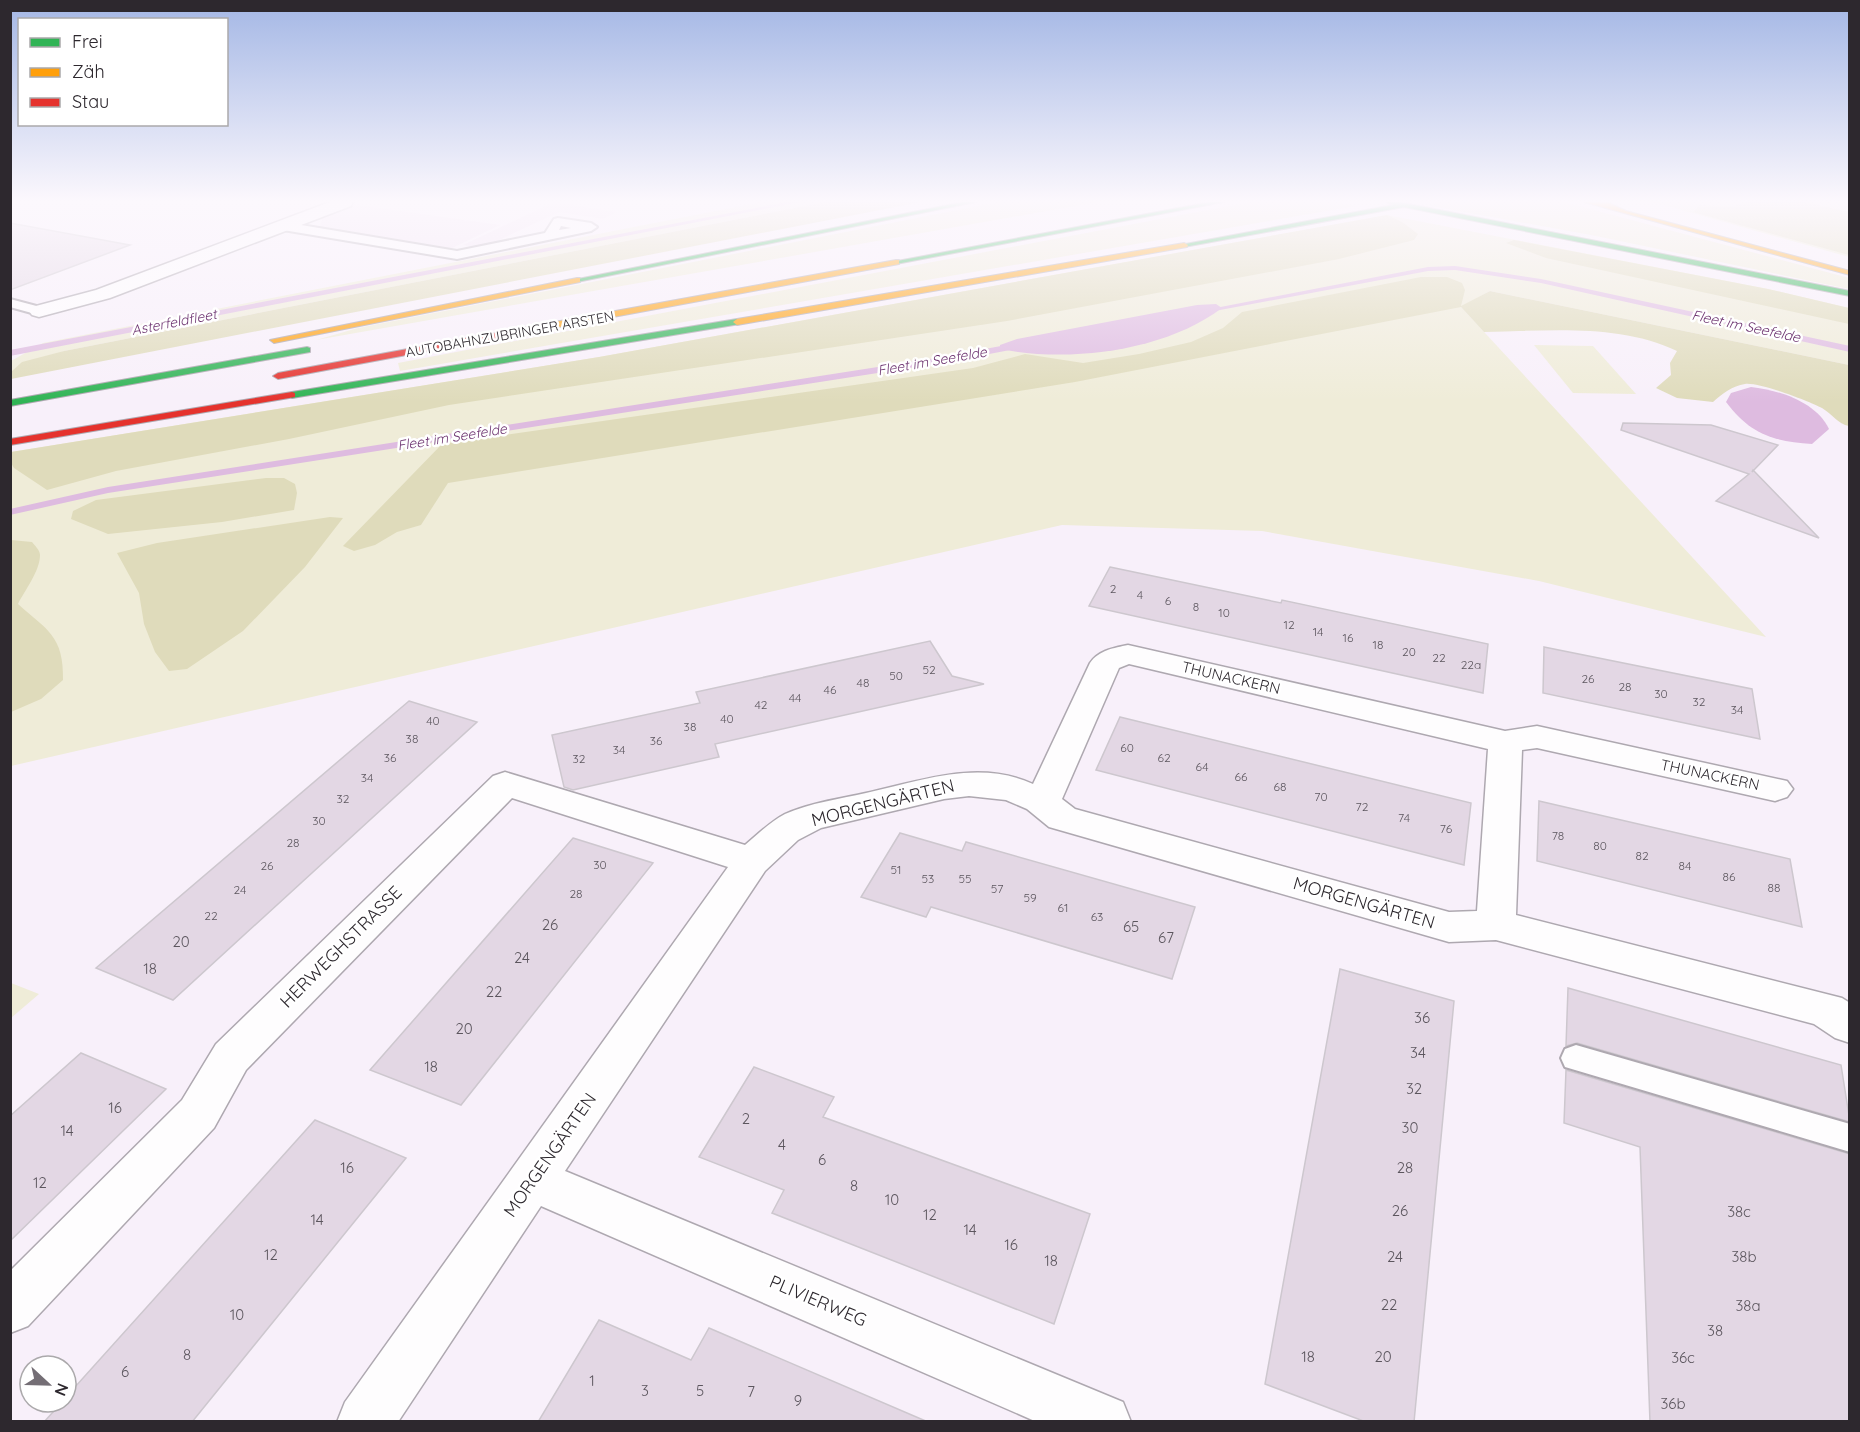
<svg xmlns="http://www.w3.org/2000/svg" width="1860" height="1432" font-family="Quicksand,sans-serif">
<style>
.built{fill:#f1e2f2}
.green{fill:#efecd8}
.forest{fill:#dfdbbb}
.water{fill:#debbe0}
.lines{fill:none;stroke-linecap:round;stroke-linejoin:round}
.stream{fill:#debbe0;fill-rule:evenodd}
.building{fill:#e3d7e4;stroke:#cdc7ce;stroke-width:1.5}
.lane-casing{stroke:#aea8b0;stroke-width:4}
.street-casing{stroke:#aea8b0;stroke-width:3}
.fast-casing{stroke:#aea8b0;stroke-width:2}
.slow-casing{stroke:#aea8b0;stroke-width:2}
.jam-casing{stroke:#aea8b0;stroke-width:2}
.lane{fill:#fefdfe;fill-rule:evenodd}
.street{fill:#fefdfe;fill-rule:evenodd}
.fast{fill:#30b455;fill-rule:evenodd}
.slow{fill:#ff9f0a;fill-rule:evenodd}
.jam{fill:#e5322d;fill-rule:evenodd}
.labels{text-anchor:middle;stroke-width:5;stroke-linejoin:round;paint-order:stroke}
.number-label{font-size:12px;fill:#5c565e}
.far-water-label{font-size:14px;font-style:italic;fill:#6e3571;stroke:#fff}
.far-street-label{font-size:14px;fill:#2d282e;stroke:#fff}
.street-label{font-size:15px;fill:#2d282e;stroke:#fff}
.near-number-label{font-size:15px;fill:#5c565e}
.near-street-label{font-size:18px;fill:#2d282e;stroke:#fff}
</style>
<rect width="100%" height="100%" fill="#f8f0fa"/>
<g class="built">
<path d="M554 202 616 212 603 219 559 212 482 248 463 245Z"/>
<path d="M351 204 500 225 448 250 320 228 322 215Z"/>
</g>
<g class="green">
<path d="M761 202H825L64 351 11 372V361L43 343Z"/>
<path d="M998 202H1098L316 340 358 328Z"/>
<path d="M1250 202H1338L1356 206 400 371 398 363Z"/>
<path d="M1439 202H1564L1849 278V289L1596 236 1426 205Z"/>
<path d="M1653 202H1849V257Z"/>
<path d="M1387 215 1768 289 1849 308V365L1490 291 1461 307 1766 637 1539 581 1262 531 1062 525 11 766V452L599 357Z"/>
<path d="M1534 345 1593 346 1636 394 1573 393Z"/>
<path d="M11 983 39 994 11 1018 10 1017Z"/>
</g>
<g class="forest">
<path d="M825 202H921L11 379V372L22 362 64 351Z"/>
<path d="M1749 202H1805L1849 212V255L1693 212 1700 205 1730 207Z"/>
<path d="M1387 215 1402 222 1418 234 1414 240 1339 259 1007 321 449 405 289 439 116 471 47 490 14 468 11 463V452L599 357Z"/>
<path d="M1514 240 1768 289 1849 308V324L1546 258 1506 243Z"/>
<path d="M1421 277H1447L1462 283 1465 290 1461 306 1490 291 1849 365V426C1838 424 1832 414 1822 408 1809 401 1759 382 1745 384 1732 386 1723 393 1713 402L1677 398 1656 388 1671 375 1670 363 1677 351C1619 323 1547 331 1484 332L1461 307 1075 382 448 483 421 525 397 532 375 545 354 551 343 546 442 444 973 368 1025 354 1083 363 1139 354 1191 342 1223 328 1242 312Z"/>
<path d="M266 478H284L295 484 297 493 294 510 222 522 108 534 71 519 73 511 96 500Z"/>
<path d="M330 517 343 518 305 567 243 631 187 669 169 671 155 652 144 624 139 593 117 553 157 543Z"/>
<path d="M11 540 32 542C35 546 40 550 40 555 40 571 25 590 18 604 47 630 64 636 63 680L41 699 11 712Z"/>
</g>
<g class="water">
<path d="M1216 304 1222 308C1165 351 1070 363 1000 349V345L1017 339 1197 305Z"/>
<path d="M1751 387C1779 390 1816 402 1829 429L1812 444C1773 441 1751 435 1726 402L1731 393Z"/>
</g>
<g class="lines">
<g class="stream">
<path d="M787 202H800L10 356V350Z"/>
<path d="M1455 266 1541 279 1850 346V352L1541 283 1455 270 1428 271 1204 313 1200 311 1428 267Z"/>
<path d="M1017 343 1021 346 1020 348 942 363 108 493 10 515V509L108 487 942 357Z"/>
</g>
</g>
<g class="building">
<path d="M10 223 130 245 10 290Z"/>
<path d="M1623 423 1711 425 1778 445 1752 472 1753 470 1819 538 1716 501 1749 474 1621 430Z"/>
<path d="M1110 567 1281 603 1282 600 1488 644 1483 693 1089 606Z"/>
<path d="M930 641 952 676 984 684 715 744 719 757 573 790 564 787 552 735 700 703 696 692Z"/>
<path d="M1544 647 1752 689 1760 739 1543 693Z"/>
<path d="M409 701 477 722 173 1000 96 968Z"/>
<path d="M1120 717 1471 803 1464 865 1096 770Z"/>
<path d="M1539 801 1790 859 1802 927 1537 861Z"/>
<path d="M900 833 962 851 966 842 1195 907 1172 979 931 907 926 917 861 897Z"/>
<path d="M573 838 653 863 461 1105 370 1070Z"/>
<path d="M1340 969 1454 1001 1414 1422H1366L1265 1384Z"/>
<path d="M1568 988 1841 1065 1850 1122 1577 1043 1566 1046Z"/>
<path d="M81 1053 166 1089 10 1241V1116Z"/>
<path d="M754 1067 834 1097 823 1117 1090 1214 1054 1324 772 1213 784 1190 699 1157Z"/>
<path d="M1566 1070 1850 1154V1422H1650L1640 1147 1564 1123Z"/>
<path d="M315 1120 406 1158 192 1422H44L62 1402H66V1397Z"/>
<path d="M599 1320 691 1360 709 1328 928 1422H538Z"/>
</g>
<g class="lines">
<defs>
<g id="lane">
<path d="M558 218 591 223 597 227 591 231 457 259 283 230 277 226 283 222 457 251 545 233 554 219ZM561 226 571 228 559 230Z"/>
<path d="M10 299 44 308 46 311 39 315 10 307Z"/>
<path d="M1576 1045 1850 1124V1152L1565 1067 1561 1058 1565 1049Z"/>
</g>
<g id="street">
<path d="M330 202H353L351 206 110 298 39 317 32 315 29 311 32 307 96 290Z"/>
<path d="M1128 645 1505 731 1537 726 1787 781 1793 789 1787 797 1775 801 1537 748 1522 750 1516 915 1842 998 1850 1003V1043L1835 1038 1814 1024 1496 940 1449 942 1049 827 1027 809 1006 800 969 796 944 799 821 828 798 840 765 871 565 1171 1123 1402 1131 1422H1037L541 1206 398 1422H337L345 1402 728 867 512 798 246 1070 214 1128 28 1326 10 1333V1271L182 1100 216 1044 493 776 505 772 745 845C758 834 770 822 785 814 810 803 839 799 866 793 920 781 979 759 1033 784L1090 663C1099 650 1114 648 1128 645ZM1129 664 1488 749 1477 911 1449 912 1075 809 1062 799 1119 668Z"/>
</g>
<g id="fast">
<path d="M963 202H976L577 282 573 280Z"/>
<path d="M1210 202H1224L896 264 892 262Z"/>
<path d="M1386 202H1399L1850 291V296L1404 207 1184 247 1180 245 1393 205Z"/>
<path d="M737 319 740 320V324L292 398 287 395 292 392Z"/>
<path d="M307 347 310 348V352L10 406V400Z"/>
</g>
<g id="slow">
<path d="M1584 202H1607L1626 211 1850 271V275Z"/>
<path d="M1184 243 1188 245 1187 247 737 325 733 322 737 319Z"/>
<path d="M896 260H899V264L516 335 512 332 516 329Z"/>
<path d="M577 278H580V282L274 343 270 340Z"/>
</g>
<g id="jam">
<path d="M516 329 519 330V334L278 379 273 376 278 373Z"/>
<path d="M292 392 295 393V397L10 445V439Z"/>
</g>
</defs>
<use href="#lane" class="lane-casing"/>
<use href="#street" class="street-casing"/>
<use href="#fast" class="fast-casing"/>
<use href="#slow" class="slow-casing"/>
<use href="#jam" class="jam-casing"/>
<use href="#lane" class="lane"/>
<use href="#street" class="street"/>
<use href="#fast" class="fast"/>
<use href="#slow" class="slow"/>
<use href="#jam" class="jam"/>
</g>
<linearGradient id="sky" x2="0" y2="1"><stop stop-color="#a4b7e5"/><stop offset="0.5" stop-color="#fcf8fd"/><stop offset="1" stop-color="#fcf8fd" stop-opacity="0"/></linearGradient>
<rect width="1860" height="402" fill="url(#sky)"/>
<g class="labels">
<g class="number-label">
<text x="1113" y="593">2</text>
<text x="1140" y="599">4</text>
<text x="1168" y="605">6</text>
<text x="1196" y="611">8</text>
<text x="1224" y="617">10</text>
<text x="1289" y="629">12</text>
<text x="1318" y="636">14</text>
<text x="1348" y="642">16</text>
<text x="1378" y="649">18</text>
<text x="1409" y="656">20</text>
<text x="1439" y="662">22</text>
<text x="1471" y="669">22a</text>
<text x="929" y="674">52</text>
<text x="896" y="680">50</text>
<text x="1588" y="683">26</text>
<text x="863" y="687">48</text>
<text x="1625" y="691">28</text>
<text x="830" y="694">46</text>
<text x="1661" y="698">30</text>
<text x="795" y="702">44</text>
<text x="1699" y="706">32</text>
<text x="761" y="709">42</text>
<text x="1737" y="714">34</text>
<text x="727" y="723">40</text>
<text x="433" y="725">40</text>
<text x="690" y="731">38</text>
<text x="412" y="743">38</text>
<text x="656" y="745">36</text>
<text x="1127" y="752">60</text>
<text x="619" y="754">34</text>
<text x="390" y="762">36</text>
<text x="1164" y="762">62</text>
<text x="579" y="763">32</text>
<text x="1202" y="771">64</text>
<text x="1241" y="781">66</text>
<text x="367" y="782">34</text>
<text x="1280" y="791">68</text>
<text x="1321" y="801">70</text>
<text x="343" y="803">32</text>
<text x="1362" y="811">72</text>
<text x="1404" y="822">74</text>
<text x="319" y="825">30</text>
<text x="1446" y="833">76</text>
<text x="1558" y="840">78</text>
<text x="293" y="847">28</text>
<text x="1600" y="850">80</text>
<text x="1642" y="860">82</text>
<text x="600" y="869">30</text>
<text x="267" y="870">26</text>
<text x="1685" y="870">84</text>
<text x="896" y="874">51</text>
<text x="1729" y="881">86</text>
<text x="928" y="883">53</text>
<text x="965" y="883">55</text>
<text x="1774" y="892">88</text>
<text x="997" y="893">57</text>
<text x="240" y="894">24</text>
<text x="576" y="898">28</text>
<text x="1030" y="902">59</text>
<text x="1063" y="912">61</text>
<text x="211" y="920">22</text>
<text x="1097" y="921">63</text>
</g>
<g class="far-water-label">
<text transform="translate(174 322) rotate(-11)" y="5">Asterfeldfleet</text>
<text transform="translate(1746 326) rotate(12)" y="5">Fleet im Seefelde</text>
<text transform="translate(932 361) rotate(-10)" y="5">Fleet im Seefelde</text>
<text transform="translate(452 437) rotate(-9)" y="5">Fleet im Seefelde</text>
</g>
<g class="far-street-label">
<text transform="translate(510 334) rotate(-10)" y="5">AUTOBAHNZUBRINGER ARSTEN</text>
</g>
<g class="street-label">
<text transform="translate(1231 678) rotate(13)" y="5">THUNACKERN</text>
<text transform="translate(1710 775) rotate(12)" y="5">THUNACKERN</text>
</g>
<g class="near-number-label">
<text x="550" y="930">26</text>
<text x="1131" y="932">65</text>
<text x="1166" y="943">67</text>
<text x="181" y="947">20</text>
<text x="522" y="963">24</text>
<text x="150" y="974">18</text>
<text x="494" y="997">22</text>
<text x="1422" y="1023">36</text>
<text x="464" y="1034">20</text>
<text x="1418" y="1058">34</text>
<text x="431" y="1072">18</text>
<text x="1414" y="1094">32</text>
<text x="115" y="1113">16</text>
<text x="746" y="1124">2</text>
<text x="1410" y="1133">30</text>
<text x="67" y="1136">14</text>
<text x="782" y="1150">4</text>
<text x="822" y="1165">6</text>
<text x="347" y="1173">16</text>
<text x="1405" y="1173">28</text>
<text x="40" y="1188">12</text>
<text x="854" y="1191">8</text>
<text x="892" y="1205">10</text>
<text x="1400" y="1216">26</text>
<text x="1739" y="1217">38c</text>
<text x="930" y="1220">12</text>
<text x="317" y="1225">14</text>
<text x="970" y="1235">14</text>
<text x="1011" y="1250">16</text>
<text x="271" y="1260">12</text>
<text x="1395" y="1262">24</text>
<text x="1744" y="1262">38b</text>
<text x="1051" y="1266">18</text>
<text x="1389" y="1310">22</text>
<text x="1748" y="1311">38a</text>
<text x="237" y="1320">10</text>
<text x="1715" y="1336">38</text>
<text x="187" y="1360">8</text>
<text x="1308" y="1362">18</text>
<text x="1383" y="1362">20</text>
<text x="1683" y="1363">36c</text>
<text x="125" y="1377">6</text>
<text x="592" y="1386">1</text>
<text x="645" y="1396">3</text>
<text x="700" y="1396">5</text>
<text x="751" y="1397">7</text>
<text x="798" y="1406">9</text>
<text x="1673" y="1409">36b</text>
</g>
<g class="near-street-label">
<text transform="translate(883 803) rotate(-14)" y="6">MORGENGÄRTEN</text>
<text transform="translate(1364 903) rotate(16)" y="6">MORGENGÄRTEN</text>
<text transform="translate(341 947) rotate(-45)" y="6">HERWEGHSTRASSE</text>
<text transform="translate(550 1155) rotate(-55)" y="6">MORGENGÄRTEN</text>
<text transform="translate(818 1301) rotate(23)" y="6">PLIVIERWEG</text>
</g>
</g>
<rect width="1860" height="1432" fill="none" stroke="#2d282e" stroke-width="24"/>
<rect x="18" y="18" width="210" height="108" fill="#ffffff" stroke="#aba9ab" stroke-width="1.5"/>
<rect x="30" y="38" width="30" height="9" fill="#30b455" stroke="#aba9ab" stroke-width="1.5"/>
<text x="72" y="48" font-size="18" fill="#2d282e">Frei</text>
<rect x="30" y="68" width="30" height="9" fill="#ff9f0a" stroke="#aba9ab" stroke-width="1.5"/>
<text x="72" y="78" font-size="18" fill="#2d282e">Zäh</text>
<rect x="30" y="98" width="30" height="9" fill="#e5322d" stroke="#aba9ab" stroke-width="1.5"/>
<text x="72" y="108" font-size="18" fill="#2d282e">Stau</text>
<g transform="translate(48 1384) rotate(112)"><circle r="28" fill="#ffffff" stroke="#aba9ab" stroke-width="1.5"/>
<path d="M0-4.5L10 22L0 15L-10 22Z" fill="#746e75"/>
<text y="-9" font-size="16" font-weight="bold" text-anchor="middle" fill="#2d282e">N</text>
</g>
</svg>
